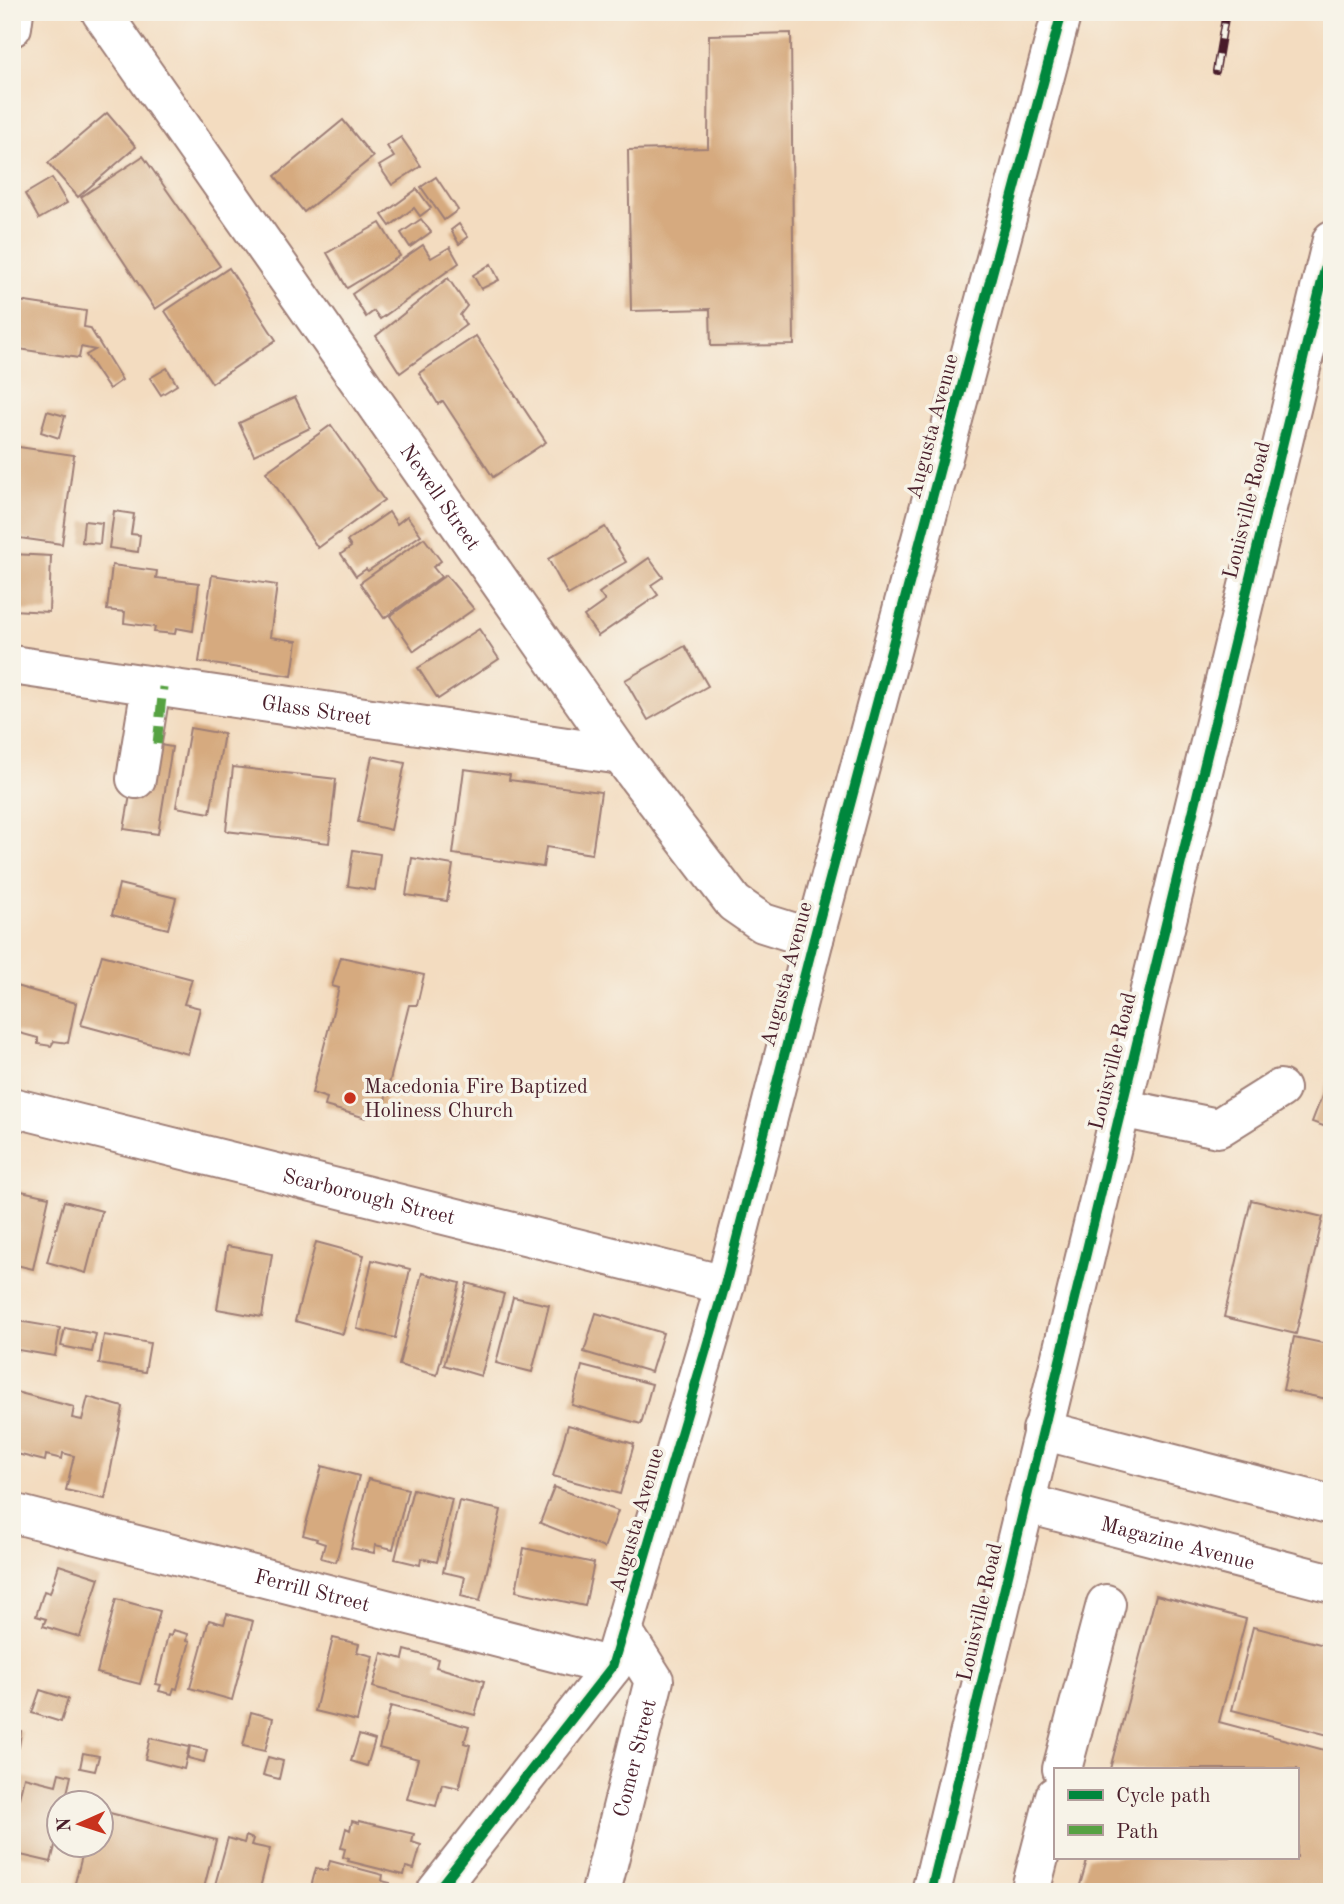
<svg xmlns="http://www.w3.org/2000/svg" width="1344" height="1904" font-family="'Old Standard TT',serif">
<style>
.building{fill:#d6aa7f}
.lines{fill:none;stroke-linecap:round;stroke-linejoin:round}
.minor-casing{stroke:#9e7e76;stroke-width:42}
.major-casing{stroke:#9e7e76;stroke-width:42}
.minor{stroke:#fff;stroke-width:38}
.major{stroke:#fff;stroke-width:38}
.rail-casing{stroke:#4a1f2b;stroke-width:8}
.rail{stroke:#f7f3e8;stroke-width:5;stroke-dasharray:16;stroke-linecap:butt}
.quiet{stroke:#56a243;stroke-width:9;stroke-dasharray:18 9;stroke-linecap:butt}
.cycleway-casing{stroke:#f7f3e8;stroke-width:15}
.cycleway{stroke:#00873e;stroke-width:10}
.poi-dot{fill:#c8321e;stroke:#f7f3e8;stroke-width:2.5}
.labels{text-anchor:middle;stroke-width:7;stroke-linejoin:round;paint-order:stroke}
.street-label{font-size:21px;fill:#4a1f2b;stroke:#f7f3e8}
.poi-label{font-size:21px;fill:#4a1f2b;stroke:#f7f3e8;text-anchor:start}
</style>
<rect width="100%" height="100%" fill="#f7f3e8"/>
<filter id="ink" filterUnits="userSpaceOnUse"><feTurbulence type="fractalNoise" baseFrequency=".0143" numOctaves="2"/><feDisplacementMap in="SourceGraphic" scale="14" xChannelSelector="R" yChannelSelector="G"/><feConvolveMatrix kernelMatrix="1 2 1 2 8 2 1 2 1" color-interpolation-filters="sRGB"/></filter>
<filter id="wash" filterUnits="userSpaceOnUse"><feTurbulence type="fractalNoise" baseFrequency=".00686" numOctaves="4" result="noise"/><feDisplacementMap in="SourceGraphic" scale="28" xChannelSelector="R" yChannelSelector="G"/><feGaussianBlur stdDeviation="1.57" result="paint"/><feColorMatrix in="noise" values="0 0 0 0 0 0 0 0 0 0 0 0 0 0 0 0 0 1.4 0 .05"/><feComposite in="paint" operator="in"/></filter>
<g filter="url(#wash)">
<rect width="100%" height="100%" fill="#f3dcc0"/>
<g id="blocks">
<g class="building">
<path d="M791 33 794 345 711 346 710 309 631 311 628 150 708 148 709 35Z"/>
<path d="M107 113 136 147 78 197 48 163Z"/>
<path d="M343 120 373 157 304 212 275 176Z"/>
<path d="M401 137 421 166 392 185 379 166 394 157 387 146Z"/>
<path d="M143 156 220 266 155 309 81 197Z"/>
<path d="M436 177 458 210 444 220 421 187Z"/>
<path d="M52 178 67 203 39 219 25 194Z"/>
<path d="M417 189 431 208 420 216 414 208 390 226 382 215Z"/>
<path d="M421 219 431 232 410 247 401 233Z"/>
<path d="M380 223 400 256 347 288 327 253Z"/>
<path d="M459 224 468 237 459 244 451 230Z"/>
<path d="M423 245 431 258 450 247 459 263 380 319 374 311 366 317 352 294Z"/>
<path d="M491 264 499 280 481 289 473 275Z"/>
<path d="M229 268 276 340 212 383 165 311Z"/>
<path d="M448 278 467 306 460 315 466 325 400 373 376 336Z"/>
<path d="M12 300 86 311 84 327 90 328 122 380 109 389 86 355 95 350 81 347 79 358 12 348Z"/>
<path d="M476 336 546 442 493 477 443 401 438 404 419 373Z"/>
<path d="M167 368 177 385 161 395 150 378Z"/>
<path d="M295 397 310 428 254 455 239 423Z"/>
<path d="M47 411 65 416 59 438 41 432Z"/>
<path d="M331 425 384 500 318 548 266 472Z"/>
<path d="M12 446 74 455 62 544 12 537Z"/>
<path d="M114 511 134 514 131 534 140 535 138 552 109 548Z"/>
<path d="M389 512 397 524 407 516 421 535 368 571 366 569 356 576 341 554 351 547 347 541Z"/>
<path d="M84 521 102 523 100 544 82 542Z"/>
<path d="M605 527 626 562 568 595 548 559Z"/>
<path d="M424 538 441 561 433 567 441 577 384 618 360 583Z"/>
<path d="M12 554 51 556 49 612 12 610Z"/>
<path d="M649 558 663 577 651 585 658 595 598 636 584 616 605 601 599 593Z"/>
<path d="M112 565 157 571 156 578 199 583 193 631 176 628 175 634 154 632 155 627 124 623 125 612 107 610Z"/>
<path d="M212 575 277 585 270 637 297 641 292 676 199 662Z"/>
<path d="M446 575 474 609 414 651 390 616Z"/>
<path d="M479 629 499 659 438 699 418 668Z"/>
<path d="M685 646 708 686 648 720 625 680Z"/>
<path d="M190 728 224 734 210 813 176 807Z"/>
<path d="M148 743 172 747 158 834 124 829 133 778Z"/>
<path d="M372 756 405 763 391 830 358 822Z"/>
<path d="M233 767 336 779 329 843 226 831Z"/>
<path d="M464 769 510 775 509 780 601 792 592 854 546 847 543 867 453 854Z"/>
<path d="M353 850 380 854 375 890 348 886Z"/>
<path d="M412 858 453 865 447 901 406 895Z"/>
<path d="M119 884 176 898 168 929 112 915Z"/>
<path d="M102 955 192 979 184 1004 200 1008 188 1054 81 1025Z"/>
<path d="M341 957 424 975 417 1005H409L382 1112 368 1108 366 1118 325 1106 327 1098 312 1093 339 988 332 986Z"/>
<path d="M12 985 76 1003 68 1043 54 1041 51 1046 38 1044V1038L12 1031Z"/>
<path d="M1332 1070V1129L1312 1122Z"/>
<path d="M12 1189 49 1197 33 1269 12 1264Z"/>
<path d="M1251 1200 1323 1217 1296 1334 1224 1317Z"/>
<path d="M64 1201 102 1211 86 1273 47 1262Z"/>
<path d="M316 1242 364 1255 343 1334 295 1321Z"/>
<path d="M227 1246 272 1254 262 1317 217 1309Z"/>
<path d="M372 1260 410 1269 395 1338 357 1329Z"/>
<path d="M422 1273 460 1283 437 1375 399 1365Z"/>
<path d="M467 1283 504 1294 481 1376 444 1365Z"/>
<path d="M513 1297 549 1305 532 1372 496 1363Z"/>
<path d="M596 1313 663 1333 651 1372 584 1352Z"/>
<path d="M12 1320 60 1328 55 1356 12 1349Z"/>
<path d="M65 1328 96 1334 92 1352 61 1346Z"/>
<path d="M104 1335 150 1343 145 1372 99 1364Z"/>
<path d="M1294 1337 1332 1345V1400L1283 1390Z"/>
<path d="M582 1366 652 1384 641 1424 572 1405Z"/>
<path d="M12 1391 74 1407 72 1418 82 1420 88 1397 123 1407 105 1499 66 1490 74 1456 63 1453 62 1459 46 1455 45 1461 13 1453 15 1445H12Z"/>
<path d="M568 1425 634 1444 620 1494 553 1476Z"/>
<path d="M322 1466 359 1476 336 1562 321 1558 325 1544 316 1541 317 1539 303 1535Z"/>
<path d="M368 1479 408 1489 393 1549 375 1545 374 1553 351 1548Z"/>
<path d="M554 1487 618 1511 604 1548 540 1523Z"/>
<path d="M413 1489 452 1499 437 1562 421 1558 420 1565 395 1559Z"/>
<path d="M459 1501 501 1510 480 1601 461 1596 465 1577 443 1572Z"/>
<path d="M524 1548 594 1563 585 1606 516 1591Z"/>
<path d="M59 1565 99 1578 80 1637 43 1626 46 1619 36 1616 44 1591 50 1593Z"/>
<path d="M1156 1595 1246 1619 1219 1722 1332 1752V1892H1078L1088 1857H1297V1769H1110Z"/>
<path d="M116 1599 160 1611 140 1684 97 1673Z"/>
<path d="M227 1614 253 1621 232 1700 190 1688 209 1620 224 1624Z"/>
<path d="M1253 1627 1332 1647V1736L1232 1710Z"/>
<path d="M173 1630 188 1634 187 1640 190 1641 177 1689 174 1688 172 1694 159 1691 161 1685 156 1684 168 1635 171 1636Z"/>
<path d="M333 1638 359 1644 357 1652 373 1656 357 1721 315 1711Z"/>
<path d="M405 1650 438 1659 436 1667 484 1681 475 1715 373 1687 382 1653 403 1659Z"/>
<path d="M40 1690 68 1699 61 1722 32 1713Z"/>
<path d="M391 1706 469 1727 464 1743 470 1745 459 1788 442 1784 436 1806 407 1799 418 1759 379 1748Z"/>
<path d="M251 1712 273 1718 265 1751 243 1746Z"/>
<path d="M12 1729 21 1731 19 1747 12 1745Z"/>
<path d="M359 1735 375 1740 367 1766 351 1761Z"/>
<path d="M150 1738 189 1747 184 1769 145 1759Z"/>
<path d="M190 1746 207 1750 204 1762 188 1758Z"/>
<path d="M83 1753 99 1756 95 1771 80 1768Z"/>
<path d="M268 1757 283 1761 279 1779 263 1775Z"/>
<path d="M59 1773 71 1776 65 1802H60V1826L51 1862 12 1853V1828L24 1777 56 1785Z"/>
<path d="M102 1811 216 1840 203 1892 73 1891 85 1844H102Z"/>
<path d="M352 1821 359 1823V1821L414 1834 412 1842 421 1845 414 1869 406 1867 404 1875 348 1861 349 1859 343 1857 345 1849 341 1848 346 1828 350 1830Z"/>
<path d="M246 1836 253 1839 251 1845 270 1849 259 1892H213L228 1838 244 1843Z"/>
<path d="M330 1861 383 1875 382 1881 390 1883 388 1892H322L323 1890 311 1887 316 1868 327 1871Z"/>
</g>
</g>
</g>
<g filter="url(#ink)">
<use href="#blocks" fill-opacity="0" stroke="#9e7e76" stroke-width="2"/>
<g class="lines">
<defs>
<g id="minor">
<path id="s1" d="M101 12 621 755 734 903 763 923 814 939"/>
<path d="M12 27 14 12"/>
<path id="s2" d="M12 665 621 755"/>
<path d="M136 779 151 686"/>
<path id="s3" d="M12 1107 725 1285"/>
<path d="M1120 1108 1218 1128 1280 1089"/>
<path d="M1042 1430 1332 1505"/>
<path id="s4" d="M1024 1503 1332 1583"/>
<path id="s5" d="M12 1513 612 1667"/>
<path d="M1062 1769 1106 1604"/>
<path id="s6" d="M601 1892 654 1680 623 1631"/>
<path d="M1030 1892 1055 1796"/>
</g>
<g id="major">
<path d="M436 1892 612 1667 725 1285 814 939 1062 12"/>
<path d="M931 1892 1332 240"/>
</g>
</defs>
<use href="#minor" class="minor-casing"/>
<use href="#major" class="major-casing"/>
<use href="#minor" class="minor"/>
<use href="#major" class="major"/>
<defs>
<path id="rail" d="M1216 71 1226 12"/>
</defs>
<use href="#rail" class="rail-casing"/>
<use href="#rail" class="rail"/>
<path class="quiet" d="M157 744 163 687"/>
<defs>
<g id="cycleway">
<path d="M436 1892 612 1667 725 1285 814 939 1062 12"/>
<path d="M931 1892 1332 240"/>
</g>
</defs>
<use href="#cycleway" class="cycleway-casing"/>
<use href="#cycleway" class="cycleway"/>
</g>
</g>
<circle class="poi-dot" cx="350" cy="1098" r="7"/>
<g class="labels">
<g class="street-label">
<text transform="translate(932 426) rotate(-75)" y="7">Augusta Avenue</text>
<text dy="7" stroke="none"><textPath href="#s1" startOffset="592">Newell Street</textPath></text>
<text transform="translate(1246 510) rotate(-76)" y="7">Louisville Road</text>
<text dy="7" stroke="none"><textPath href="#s2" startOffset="308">Glass Street</textPath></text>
<text transform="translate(786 974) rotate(-75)" y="7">Augusta Avenue</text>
<text transform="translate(1112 1061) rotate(-76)" y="7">Louisville Road</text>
<text dy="7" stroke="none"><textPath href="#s3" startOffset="368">Scarborough Street</textPath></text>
<text transform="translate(636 1520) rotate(-74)" y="7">Augusta Avenue</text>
<text dy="7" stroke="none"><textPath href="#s4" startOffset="159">Magazine Avenue</textPath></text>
<text dy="7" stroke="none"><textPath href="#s5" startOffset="310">Ferrill Street</textPath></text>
<text transform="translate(979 1612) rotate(-77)" y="7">Louisville Road</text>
<text dy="7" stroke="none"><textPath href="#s6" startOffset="138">Comer Street</textPath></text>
</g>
<g class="poi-label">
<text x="364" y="1093">Macedonia Fire Baptized<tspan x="364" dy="24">Holiness Church</tspan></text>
</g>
</g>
<rect width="1344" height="1904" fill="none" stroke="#f7f3e8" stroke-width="42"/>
<rect x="1054" y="1768" width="245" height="91" fill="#f7f3e8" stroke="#b29e9c" stroke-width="2"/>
<rect x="1068" y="1790" width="35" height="10" fill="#00873e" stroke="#b29e9c" stroke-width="2"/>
<text x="1116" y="1802" font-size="21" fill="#4a1f2b">Cycle path</text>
<rect x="1068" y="1825" width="35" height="10" fill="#56a243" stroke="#b29e9c" stroke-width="2"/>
<text x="1116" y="1838" font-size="21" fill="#4a1f2b">Path</text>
<g transform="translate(80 1824) rotate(267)"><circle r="33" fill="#f7f3e8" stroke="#b29e9c" stroke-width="2"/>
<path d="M0-5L12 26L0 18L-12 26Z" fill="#c8321e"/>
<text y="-10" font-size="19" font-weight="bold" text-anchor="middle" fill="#4a1f2b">N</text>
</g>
</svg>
